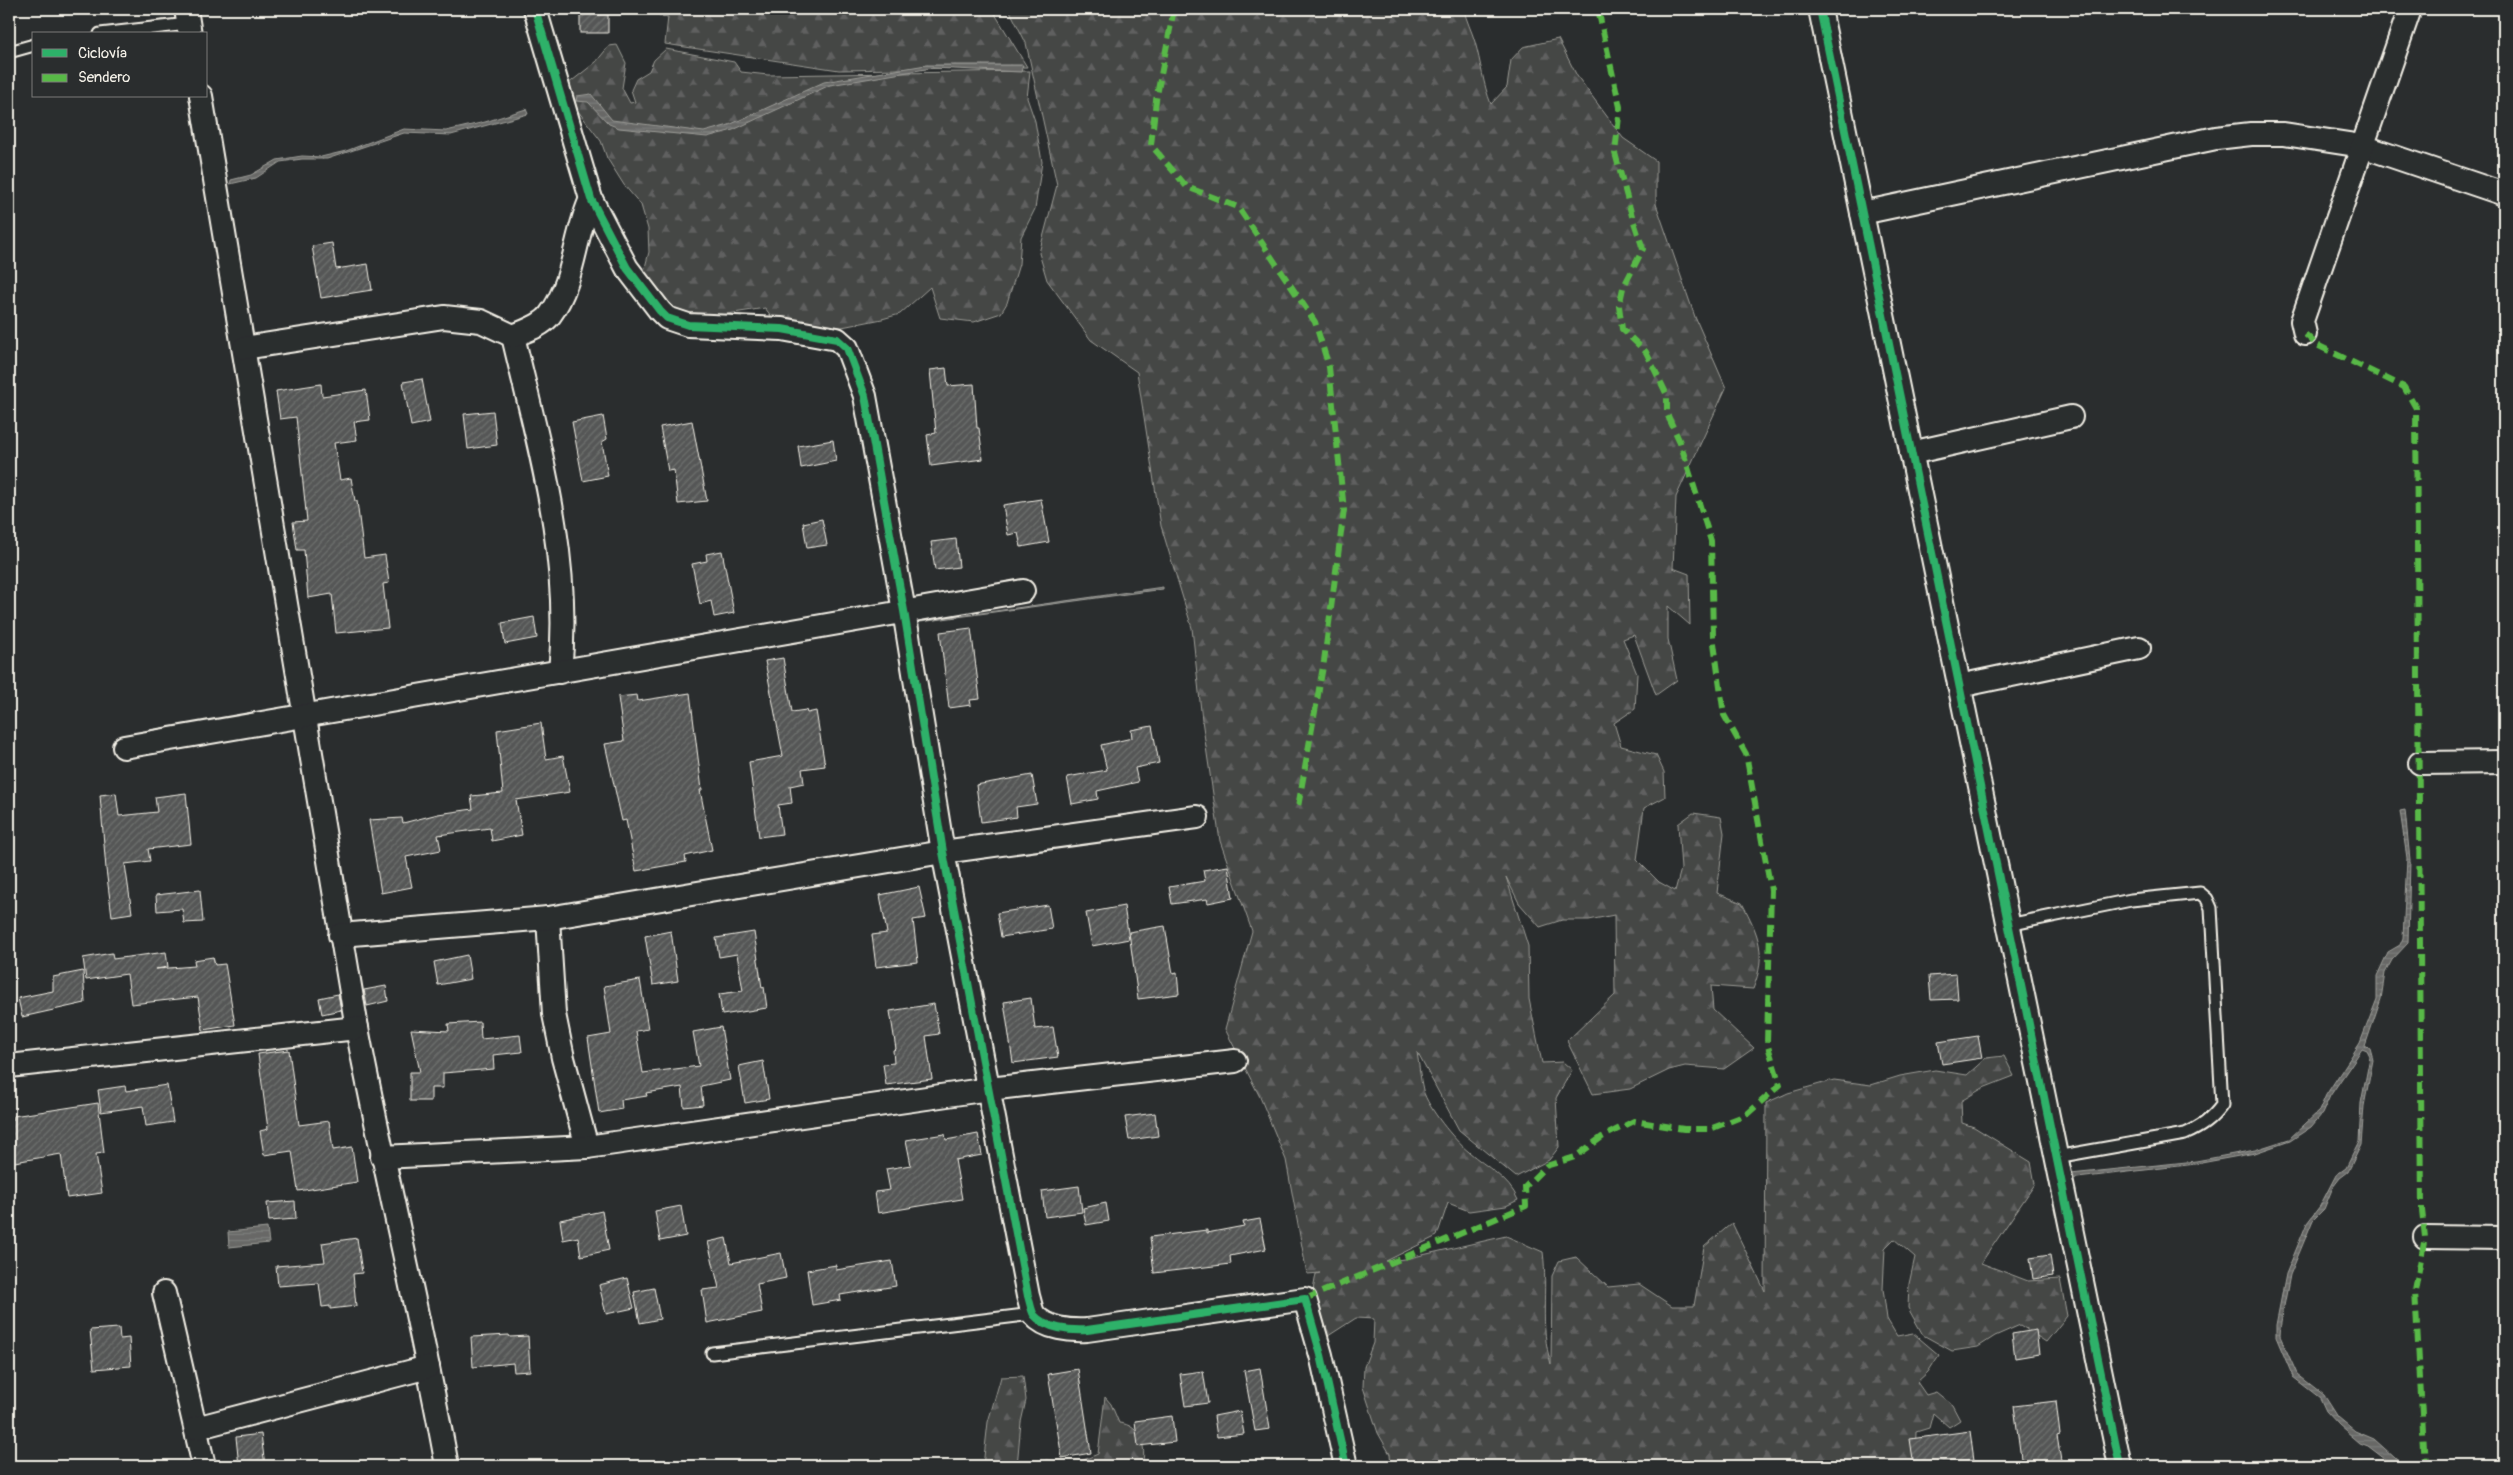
<svg xmlns="http://www.w3.org/2000/svg" width="2513" height="1475" font-family="Pangolin,sans-serif">
<style>
.forest{fill:url(#forest-firs);stroke:#9c9c96}
.water{fill:url(#water-rules);stroke:#9f9f9a}
.building{fill:url(#building-hatch);stroke:#f4f1e8}
.lines{fill:none;stroke-linecap:round;stroke-linejoin:round}
.service-casing{stroke:#f4f1e8;stroke-width:15}
.minor-casing{stroke:#f4f1e8;stroke-width:26}
.service{stroke:#2a2d2e;stroke-width:11}
.minor{stroke:#2a2d2e;stroke-width:22}
.quiet{stroke:#58b947;stroke-width:6;stroke-dasharray:12 6;stroke-linecap:butt}
.cycleway-casing{stroke:#2a2d2e;stroke-width:11}
.cycleway{stroke:#2db169;stroke-width:8}
</style>
<defs>
<pattern id="forest-firs" width="22" height="20" patternUnits="userSpaceOnUse" patternTransform="scale(1.25)"><rect width="22" height="20" fill="#444645"/><path d="M5 1l3.5 6h-7zM16 11l3.5 6h-7z" fill="#606160"/></pattern>
<pattern id="water-rules" width="6" height="5" patternUnits="userSpaceOnUse" patternTransform="scale(1.25)"><rect width="6" height="5" fill="#676866"/><path d="M0 2.5h6" fill="none" stroke="#7d7e7c"/></pattern>
<pattern id="building-hatch" width="6" height="6" patternUnits="userSpaceOnUse" patternTransform="scale(1.25)"><rect width="6" height="6" fill="#555756"/><path d="M-1 1l2-2M0 6l6-6M5 7l2-2" fill="none" stroke="#6e706e"/></pattern>
</defs>
<rect width="100%" height="100%" fill="#2a2d2e"/>
<filter id="ink" filterUnits="userSpaceOnUse"><feTurbulence type="fractalNoise" baseFrequency=".02" numOctaves="2"/><feDisplacementMap in="SourceGraphic" scale="10" xChannelSelector="R" yChannelSelector="G"/><feConvolveMatrix kernelMatrix="1 2 1 2 8 2 1 2 1" color-interpolation-filters="sRGB"/></filter>
<g filter="url(#ink)">
<g class="forest">
<path d="M654 9H992L1027 67 839 70 665 44 668 17 660 16Z"/>
<path d="M1009 9H1464C1466 21 1472 31 1475 42 1481 63 1483 84 1491 104L1507 87 1511 60 1523 47 1558 39 1577 76 1623 138 1656 161V204L1695 317 1726 388 1676 497 1673 568 1689 574 1690 625 1668 606V639L1677 680 1656 695 1634 635 1623 639 1637 674 1635 709 1614 723 1621 746 1656 755 1664 772 1665 797 1644 808 1637 860 1659 882 1675 891 1681 869 1678 824 1693 813 1721 817 1724 833 1717 893 1742 903C1759 935 1767 954 1753 989L1711 986 1713 1010 1754 1048 1724 1069 1685 1066 1669 1070 1630 1089 1593 1094 1567 1041 1615 995 1614 915 1589 920H1562L1540 927 1519 903 1506 877 1528 946 1529 999 1542 1063 1563 1062 1572 1070 1556 1098 1559 1147 1549 1160 1516 1177 1459 1130 1417 1052C1419 1064 1420 1078 1423 1090 1428 1108 1454 1140 1469 1152 1486 1167 1509 1178 1518 1200L1506 1206 1469 1211 1448 1203 1437 1236 1386 1261 1405 1259 1506 1236 1543 1252C1548 1291 1539 1325 1551 1364L1552 1276 1559 1261 1576 1257 1608 1287 1639 1284 1672 1306H1694L1704 1247 1732 1223 1765 1291 1766 1103 1788 1093 1834 1080 1871 1085 1900 1076 1935 1070 1967 1075 1986 1058 2004 1056 2014 1076 1983 1088 1961 1101 1962 1123 1974 1127 2031 1162 2035 1184 1981 1263 2028 1281 2060 1279 2067 1316 2046 1342 2020 1325 1995 1336 1978 1347 1952 1351 1923 1335 1908 1308 1909 1284 1915 1257 1894 1239 1885 1248 1883 1289 1887 1319 1897 1336 1913 1333 1939 1355 1928 1372 1917 1382 1926 1395 1936 1392 1952 1405 1960 1420 1949 1427 1933 1413 1929 1428 1916 1432 1915 1459 1937 1462 1944 1466H1590L1589 1464 1588 1466H1391L1390 1454 1378 1433 1363 1387 1364 1367 1373 1343 1374 1319 1356 1318 1325 1338 1312 1296 1316 1274 1320 1273 1307 1274 1286 1160 1260 1097 1225 1029 1252 931 1220 841 1202 720 1192 628 1161 526 1137 372 1091 340 1047 280 1039 253 1057 185 1026 43Z"/>
<path d="M617 45 626 63 622 88 630 103 635 102 631 90 636 79 649 71 654 60 666 49 734 62 741 72 768 75 1030 71 1027 98 1035 121 1042 162 1035 209 1021 237 1019 264 1007 303 1001 313 974 322 940 318 930 287 900 314 882 319 842 327 778 325 765 308 715 316 679 318 643 275 649 252 648 229 641 205 624 185 607 158 601 141 578 111 568 84 596 62 609 46Z"/>
<path d="M1023 1376 1026 1400 1021 1422 1017 1466H983L988 1422 1001 1377Z"/>
<path d="M1105 1397 1111 1404 1119 1423C1141 1425 1147 1447 1142 1466H1037L1046 1460 1074 1464 1098 1454Z"/>
</g>
<g class="water">
<path d="M926 65H1023L1021 72 932 68 830 85 733 130 707 137 619 128 609 124 588 102 576 101 577 96 591 94 612 120 704 132 729 125 824 82Z"/>
<path d="M526 109 528 114 451 135 404 133 327 159H302L280 162 256 178 230 184 231 180 251 175 277 160 302 156 321 157 346 151 404 129 446 131 485 122Z"/>
<path d="M1163 587V589L913 623 916 620 967 615Z"/>
<path d="M2405 810 2410 860 2408 943 2392 960 2385 973 2381 999 2365 1046 2370 1049 2373 1060 2364 1106 2361 1145 2348 1172 2340 1178 2333 1187 2324 1209 2313 1220 2290 1275 2281 1322 2280 1336 2297 1374 2324 1395 2338 1417 2355 1431 2374 1439 2404 1466H2394L2368 1446 2360 1443 2339 1425 2326 1411 2320 1398 2293 1377 2276 1337V1325L2286 1274 2307 1223 2320 1206 2336 1175 2346 1168 2359 1142 2361 1103 2370 1057 2367 1051 2362 1049 2330 1096 2322 1114 2311 1127 2290 1141 2255 1153 2196 1164 2069 1179 2061 1175 2196 1161 2255 1150 2289 1139 2319 1111 2326 1095 2360 1043 2377 999V976L2388 952 2400 945 2403 938 2407 858 2400 811Z"/>
<path d="M267 1228 269 1243 229 1247 228 1232Z"/>
</g>
<g class="building">
<rect x="580" y="9" width="28" height="24"/>
<path d="M332 243 336 269 368 264 372 290 321 298 312 246Z"/>
<path d="M946 368 948 386 974 384 977 428H979L983 459 931 466 927 435 936 433 930 370Z"/>
<path d="M422 379 430 422 411 426 403 382Z"/>
<path d="M321 384 322 396 366 390 370 420 354 422 357 440 334 443 340 480 351 478 355 501H357L364 558 385 555 389 583 383 584 388 628 336 633 332 594 308 598 304 550H297L293 522 307 521 296 417 280 419 276 391Z"/>
<path d="M493 411 497 445 468 449 464 414Z"/>
<path d="M603 416 607 439 602 442 608 476 583 481 572 422Z"/>
<path d="M692 421 707 501 678 504 674 470 668 471 660 427Z"/>
<path d="M833 440 836 461 801 468 798 446Z"/>
<path d="M1041 499 1049 542 1021 547 1018 533 1008 535 1003 505Z"/>
<path d="M822 519 827 545 807 548 803 523Z"/>
<path d="M956 539 959 567 935 570 931 542Z"/>
<path d="M722 551 734 613 714 617 711 601 700 604 692 564 707 561 706 554Z"/>
<path d="M534 617 537 638 505 644 502 623Z"/>
<path d="M971 628 980 699 970 700 971 705 949 708 940 632Z"/>
<path d="M783 658 792 712 806 710 807 713 816 711 825 766 802 769 804 783 790 786 792 803 778 805 782 834 759 837 749 762 783 756 765 661Z"/>
<path d="M690 693 702 790H700L712 850 685 856 686 862 636 871 626 820 622 821 605 744 624 741 618 697 637 695 638 701Z"/>
<path d="M541 723 546 759 563 756 570 792 516 800 522 835 492 841 490 828 438 835 441 850 406 857 412 887 381 893 369 820 402 818 403 823 438 814 473 809 471 796 503 793 497 730Z"/>
<path d="M1152 726 1159 763 1135 768 1138 782 1097 791 1098 799 1072 804 1067 777 1107 770 1101 745 1132 738 1131 730Z"/>
<path d="M1032 775 1037 804 1016 807 1017 817 981 822 976 785Z"/>
<path d="M116 793 119 816 157 812 155 797 186 793 191 844 148 849 150 861 125 864 132 913 112 916 106 869 100 795Z"/>
<path d="M1228 866 1233 898 1208 903 1207 899 1172 904 1169 887 1205 881 1203 870Z"/>
<path d="M919 887 926 918 913 920 918 962 876 967 872 935 887 933 880 895Z"/>
<path d="M200 890 203 922 184 923 182 909 157 911 156 895Z"/>
<path d="M1048 905 1052 929 1001 937 997 913Z"/>
<path d="M1124 906 1129 939 1092 946 1086 913Z"/>
<path d="M1165 926 1173 974 1177 973 1179 994 1138 999 1129 932Z"/>
<path d="M671 931 678 981 653 985 645 936Z"/>
<path d="M754 932 762 988 764 987 767 1008 722 1015 719 994 743 991 737 954 719 957 716 938Z"/>
<path d="M166 952 168 967 156 969 195 966 194 960 213 957 215 965 225 964 235 1025 203 1030 198 997 131 1004 127 974 86 980 83 958 112 953 113 959Z"/>
<path d="M467 955 471 979 438 985 434 962Z"/>
<path d="M83 971 85 1003 22 1017 18 998 53 991V977Z"/>
<path d="M1956 974 1958 999 1931 1000 1929 976Z"/>
<path d="M640 980 648 1029 636 1031 643 1073 699 1066 693 1032 721 1027 730 1080 701 1086 703 1105 684 1107 682 1087 646 1093 647 1096 621 1100 622 1109 599 1113 588 1038 611 1034 604 986Z"/>
<path d="M386 986 388 1001 367 1006 364 990Z"/>
<path d="M338 994 341 1010 322 1014 319 998Z"/>
<path d="M1031 998 1035 1029 1053 1027 1058 1057 1013 1063 1004 1002Z"/>
<path d="M934 1004 939 1034 926 1036 932 1079 886 1085 883 1064 894 1063 893 1050 896 1049 890 1011Z"/>
<path d="M480 1022 481 1039 520 1035 522 1052 493 1055 494 1069 443 1073V1088H431V1101H410V1072H420L411 1029 449 1031 448 1024Z"/>
<path d="M1978 1036 1982 1058 1942 1064 1938 1042Z"/>
<path d="M289 1050 299 1125 329 1121 333 1150 352 1147 357 1182 298 1191 292 1151 264 1155 260 1131 268 1129 258 1054Z"/>
<path d="M763 1061 769 1099 745 1103 739 1066Z"/>
<path d="M167 1085 173 1122 146 1126 143 1106 101 1112 98 1090 125 1086 126 1091Z"/>
<path d="M98 1103 104 1153 96 1154 102 1193 67 1198 61 1154 9 1163V1121L13 1120V1116Z"/>
<path d="M1155 1113 1158 1136 1129 1140 1125 1117Z"/>
<path d="M945 1134 946 1140 978 1134 982 1155 955 1160 962 1199 878 1213 875 1192 890 1190 886 1169 911 1165 906 1140Z"/>
<path d="M1079 1186 1082 1212 1045 1217 1042 1191Z"/>
<path d="M295 1201 296 1219 269 1221 267 1203Z"/>
<path d="M1106 1203 1109 1221 1086 1225 1083 1208Z"/>
<path d="M681 1206 686 1236 660 1241 655 1211Z"/>
<path d="M602 1211 609 1250 581 1256 578 1237 563 1240 560 1220Z"/>
<path d="M1260 1219 1266 1249 1230 1256 1231 1264 1154 1273 1150 1237 1207 1230V1233L1244 1226 1243 1222Z"/>
<path d="M357 1238 362 1273 353 1274 356 1306 330 1309V1306L322 1307 319 1283 278 1286 276 1266 325 1262 322 1243Z"/>
<path d="M726 1238 731 1263 781 1253 786 1278 757 1284 762 1312 707 1323 702 1290 719 1288 708 1242Z"/>
<path d="M2050 1255 2053 1276 2033 1279 2030 1258Z"/>
<path d="M892 1261 896 1286 840 1295 841 1300 812 1305 807 1270 836 1265V1270Z"/>
<path d="M627 1278 634 1308 606 1314 599 1285Z"/>
<path d="M654 1288 660 1319 640 1323 634 1292Z"/>
<path d="M119 1328 120 1339 129 1338 131 1366 94 1369 90 1330Z"/>
<path d="M2036 1330 2039 1354 2015 1358 2012 1334Z"/>
<path d="M509 1335 510 1337 528 1336 530 1371 514 1372 513 1363 473 1367 471 1337Z"/>
<path d="M1260 1368 1270 1429 1255 1431 1244 1371Z"/>
<path d="M1078 1369 1091 1453 1062 1458 1048 1374Z"/>
<path d="M1203 1371 1208 1403 1185 1406 1180 1374Z"/>
<path d="M2056 1401 2060 1435 2057 1436 2062 1466H2022L2014 1406Z"/>
<path d="M1240 1411 1244 1434 1217 1437 1214 1416Z"/>
<path d="M1172 1416 1175 1442 1138 1446 1135 1421Z"/>
<path d="M1970 1431 1974 1460 1914 1466 1910 1439Z"/>
<path d="M261 1434 265 1466H239L236 1437Z"/>
</g>
<g class="lines">
<defs>
<g id="service">
<path d="M100 34 188 24"/>
<path d="M9 52 34 45"/>
<path d="M2008 925 2131 900 2200 893 2207 899 2211 908 2222 1105C2211 1120 2201 1127 2185 1134L2056 1157"/>
<path d="M712 1353 1033 1314"/>
</g>
<g id="minor">
<path d="M186 9 190 34"/>
<path d="M535 9 591 199 627 268 660 311 667 318 688 325 782 329 837 339 847 348 865 396 904 611 943 852 1028 1296C1030 1302 1031 1310 1034 1315 1046 1329 1071 1331 1087 1330L1305 1299 1321 1355 1346 1466"/>
<path d="M1820 9 2120 1466"/>
<path d="M201 96 357 1028C385 1175 421 1320 447 1466"/>
<path d="M1862 213 2216 138 2251 134H2284L2362 146 2504 194"/>
<path d="M2305 334 2302 321 2410 9"/>
<path d="M513 336C539 447 572 558 560 672"/>
<path d="M244 348 444 317 481 321 513 336C525 331 542 326 550 315 575 282 574 235 591 199"/>
<path d="M1911 453 2071 417"/>
<path d="M1959 686 2139 648"/>
<path d="M124 747 1023 591"/>
<path d="M2420 763 2504 762"/>
<path d="M548 918 554 1014 563 1058 587 1147"/>
<path d="M340 935 548 918 943 852 1197 817"/>
<path d="M9 1066 357 1028"/>
<path d="M382 1157 587 1147 989 1089 1235 1061"/>
<path d="M2425 1237 2504 1238"/>
<path d="M164 1293 204 1466"/>
<path d="M196 1428 428 1367"/>
</g>
</defs>
<use href="#service" class="service-casing"/>
<use href="#minor" class="minor-casing"/>
<use href="#service" class="service"/>
<use href="#minor" class="minor"/>
<g class="quiet">
<path d="M1174 9 1156 100 1151 145 1187 187 1238 207 1315 322 1329 367 1344 510 1324 661 1298 807"/>
<path d="M2305 334 2317 345 2404 387 2416 408 2422 1210 2425 1237 2415 1291 2425 1466"/>
<path d="M1305 1299 1526 1206 1525 1187 1546 1166 1575 1157 1602 1137 1634 1121 1684 1129H1710L1746 1115 1780 1085 1767 1043 1771 890 1746 754 1724 715 1713 636 1711 541 1680 442 1667 414V395L1646 352 1622 329 1619 306 1623 288 1643 249 1632 216 1615 153 1620 107 1598 9"/>
</g>
<defs>
<g id="cycleway">
<path d="M535 9 591 199 627 268 660 311 667 318 688 325 782 329 837 339 847 348 865 396 904 611 943 852 1028 1296C1030 1302 1031 1310 1034 1315 1046 1329 1071 1331 1087 1330L1305 1299 1321 1355 1346 1466"/>
<path d="M1820 9 2120 1466"/>
</g>
</defs>
<use href="#cycleway" class="cycleway-casing"/>
<use href="#cycleway" class="cycleway"/>
</g>
</g>
<rect width="2513" height="1475" fill="none" stroke="#2a2d2e" stroke-width="30"/>
<rect x="15" y="15" width="2483" height="1445" fill="none" stroke="#f4f1e8" stroke-width="2" filter="url(#ink)"/>
<rect x="32" y="32" width="175" height="65" fill="#2a2d2e" stroke="#7b7b78"/>
<rect x="42" y="49" width="25" height="8" fill="#2db169" stroke="#7b7b78"/>
<text x="78" y="58" font-size="15" fill="#f4f1e8">Ciclovía</text>
<rect x="42" y="74" width="25" height="8" fill="#58b947" stroke="#7b7b78"/>
<text x="78" y="82" font-size="15" fill="#f4f1e8">Sendero</text>
</svg>
